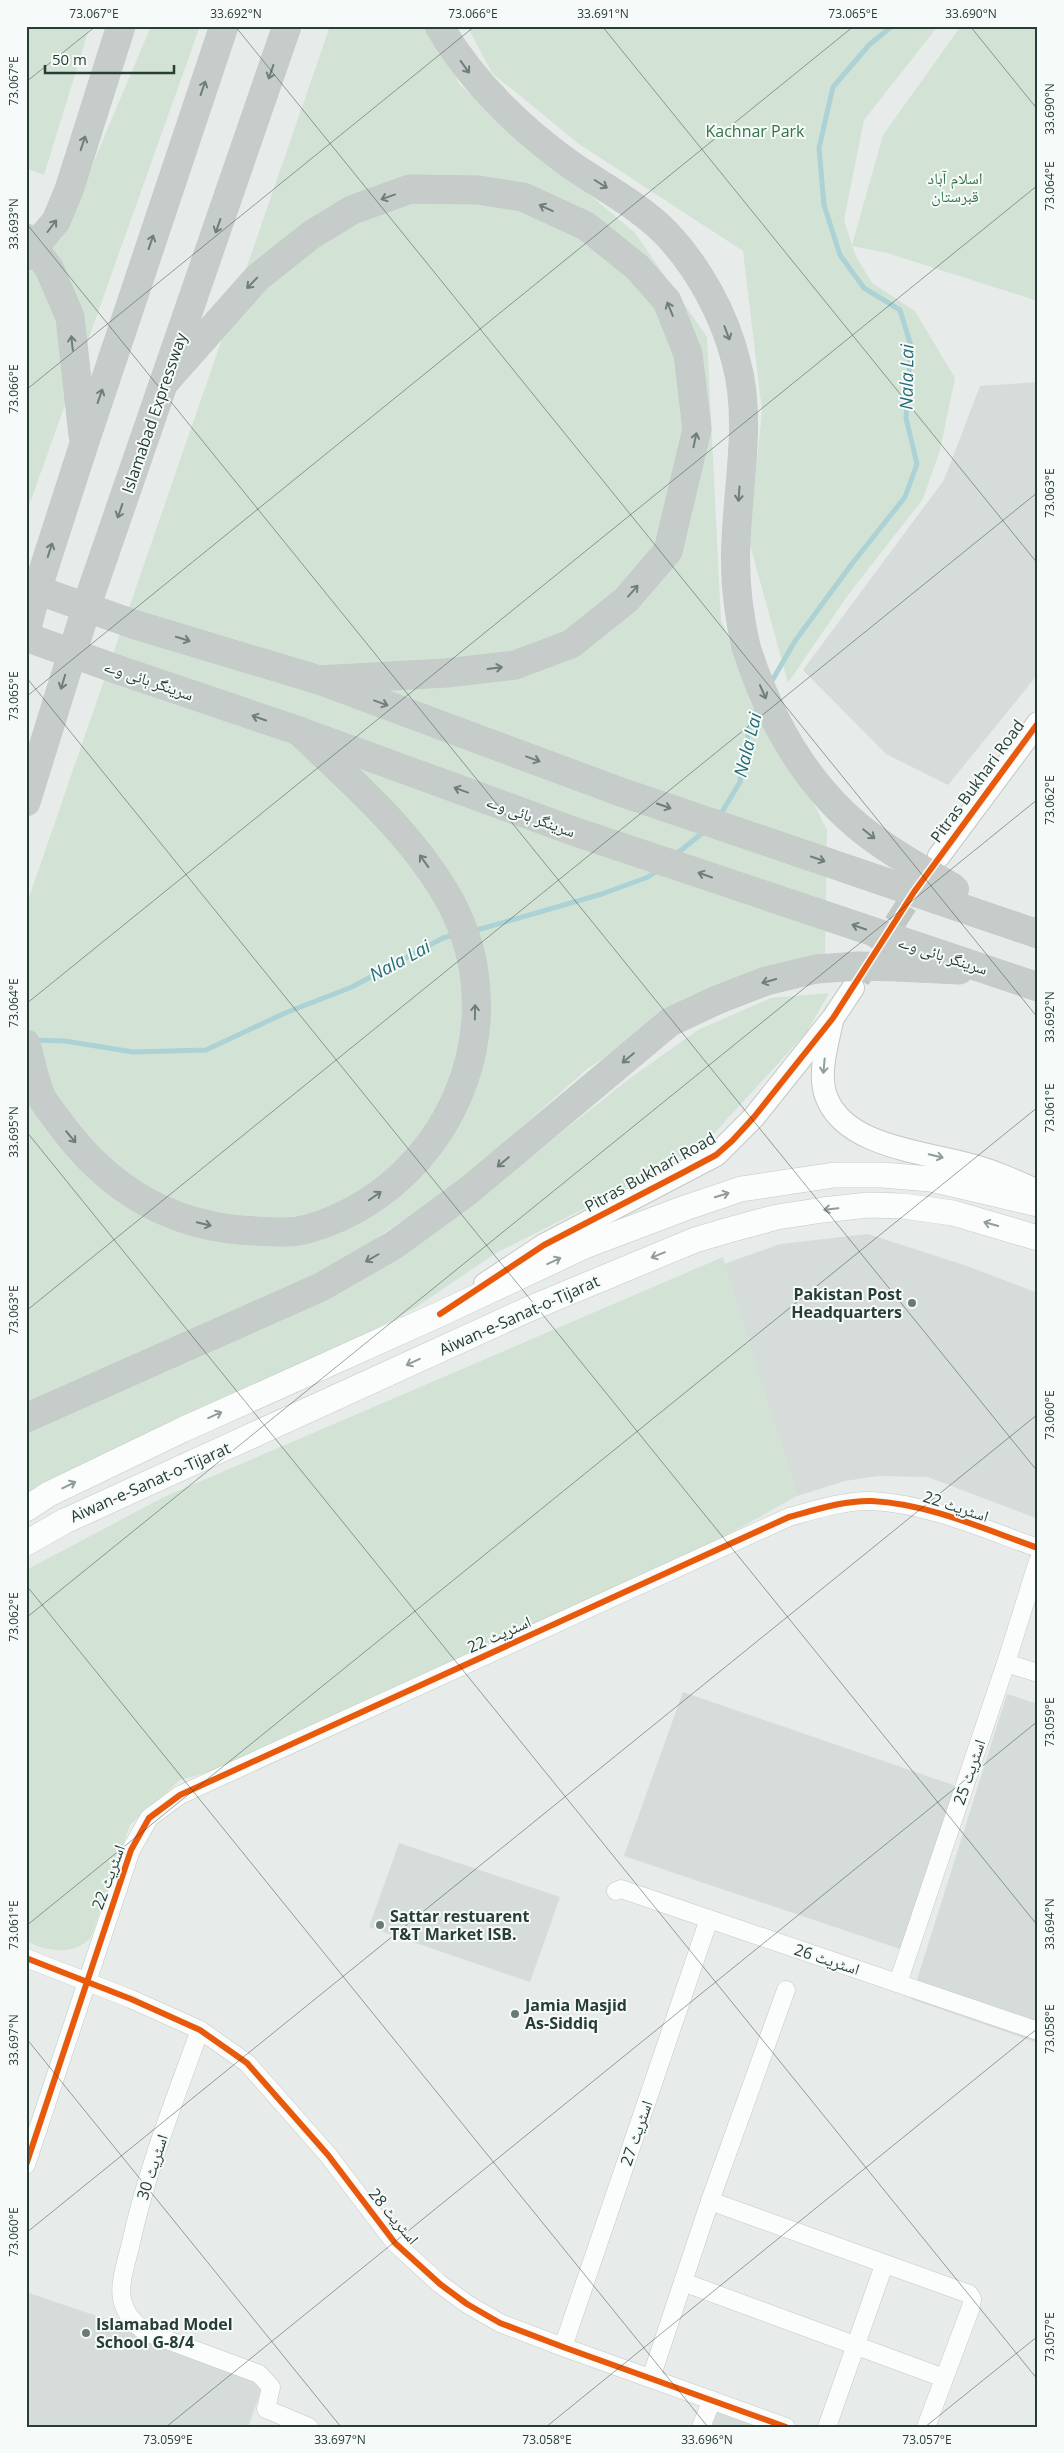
<svg xmlns="http://www.w3.org/2000/svg" width="1064" height="2453" font-family="'Open Sans','Noto Naskh Arabic',sans-serif">
<style>
.built{fill:#d6dcd9}
.green{fill:#d2e3d6}
.lines{fill:none;stroke-linecap:round;stroke-linejoin:round}
.stream{stroke:#acd2d5;stroke-width:5}
.tertiary-tunnel{stroke:#c0c8c5;stroke-width:22;stroke-dasharray:22 11;stroke-linecap:butt}
.minor-casing{stroke:#c4c8c6;stroke-width:19}
.tertiary-casing{stroke:#c4c8c6;stroke-width:24}
.secondary-casing{stroke:#c3c9c6;stroke-width:26}
.trunk-casing{stroke:#c3cac7;stroke-width:29}
.minor{stroke:#fbfcfc;stroke-width:18}
.tertiary{stroke:#fbfcfc;stroke-width:22}
.secondary{stroke:#fbfcfc;stroke-width:25}
.trunk{stroke:#c6ccca;stroke-width:28}
.trunk-bridge-casing{stroke:#c3cac7;stroke-width:29;stroke-linecap:butt}
.trunk-bridge{stroke:#c6ccca;stroke-width:28}
.cycleway-casing{stroke:#f6faf8;stroke-width:9}
.cycleway{stroke:#e8590c;stroke-width:6}
.oneway{stroke:#6e7e79}
.oneway2{stroke:#909d99}
.ticks{fill:none;stroke:#263e36;stroke-width:1;stroke-opacity:0.45}
.poi-dot{fill:#6a7b75;stroke:#f6faf8;stroke-width:2}
.labels{text-anchor:middle;stroke-width:4;stroke-linejoin:round;paint-order:stroke}
.park-label{font-size:16px;fill:#337248;stroke:#f6faf8}
.street-label{font-size:16px;fill:#263e36;stroke:#f6faf8}
.poi-label{font-size:16px;font-weight:bold;fill:#263e36;stroke:#f6faf8;text-anchor:start}
.water-label{font-size:18px;font-style:italic;fill:#246c76;stroke:#f6faf8}
.neatline{fill:none;stroke:#263e36;stroke-width:2}
.ticks-label{font-size:12px;text-anchor:middle;fill:#263e36}
</style>
<rect width="100%" height="100%" fill="#e7ebe9"/>
<g class="built">
<path d="M1038 382V674L948 785 886 754 803 670 944 480 980 386Z"/>
<path d="M868 1234 967 1266 1038 1293V1519L928 1477 878 1476 845 1481 797 1496 724 1264 780 1244Z"/>
<path d="M683 1692 959 1787 906 1951 624 1856Z"/>
<path d="M1007 1694 1038 1704V2043L911 1999Z"/>
<path d="M399 1843 560 1897 530 1982 369 1927Z"/>
<path d="M26 2292 267 2374 248 2427H26Z"/>
<path d="M709 2396 795 2427H699Z"/>
</g>
<g class="green">
<path d="M26 26H90L44 175 26 168Z"/>
<path d="M151 26H200L26 514V276L62 237Z"/>
<path d="M330 26H434L459 84 635 233 707 337 721 621 827 830 825 956 707 990 587 1069 469 1174 341 1263 26 1404V906Z"/>
<path d="M467 26H938L864 120 844 220 852 245 883 135 961 26H1038V301L887 253 852 246 857 258 872 283 915 311 955 378 940 450 923 499 848 595 788 683 749 541 762 411 743 251 579 144 492 73Z"/>
<path d="M829 993 806 1033 707 1141 619 1191 496 1253 415 1308 267 1386 26 1500V1433L191 1361 436 1232 629 1079 698 1030 771 998Z"/>
<path d="M723 1257 797 1496 709 1545 261 1758 180 1780 130 1825 91 1937C74 1957 46 1951 26 1941V1572L30 1568 164 1497Z"/>
</g>
<g class="lines">
<g class="stream">
<path d="M769 686 795 641 851 565 905 497 917 464 906 418 911 346 900 310 864 288 840 255 824 205 819 148 833 87 869 45 892 26"/>
<path d="M719 817 740 782 749 730 758 706"/>
<path d="M674 856 706 830"/>
<path d="M470 932 602 894 648 877 658 870"/>
<path d="M34 1040 65 1041 133 1052 206 1050 285 1013 352 987 443 938 454 935"/>
</g>
<path class="tertiary-tunnel" d="M859 979 923 879"/>
<defs>
<g id="minor">
<path d="M1006 1663 1038 1673"/>
<path d="M616 1891 621 1889 1038 2031"/>
<path d="M26 1958 131 1999 200 2030 247 2063 328 2155 395 2243 440 2284 467 2304 500 2323 563 2347 786 2427"/>
<path d="M898 1983 1006 1663 1038 1561"/>
<path d="M200 2030C174 2101 146 2172 130 2247 126 2263 119 2283 122 2299 125 2314 134 2324 146 2332L259 2374 271 2387 266 2409 309 2427"/>
<path d="M26 2165 131 1850 149 1818 180 1795 789 1517C815 1510 845 1500 872 1501 929 1504 984 1529 1038 1548"/>
<path d="M710 2201 969 2294 972 2299 971 2307 926 2427"/>
<path d="M683 2282 944 2378"/>
<path d="M563 2347 709 1919"/>
<path d="M651 2378 710 2201 786 1990"/>
<path d="M701 2427 712 2400"/>
<path d="M827 2427 884 2265"/>
</g>
<g id="tertiary">
<path d="M939 856 1038 723"/>
<path d="M832 1021C827 1045 818 1073 826 1096 844 1147 925 1152 971 1165 994 1171 1016 1181 1038 1191"/>
<path d="M485 1284 544 1245 716 1155 754 1117 833 1018 853 988"/>
</g>
<g id="secondary">
<path d="M26 1509 49 1494 182 1430 440 1314 587 1245 685 1208 741 1189 834 1175H882L931 1179 1038 1204"/>
<path d="M26 1543 65 1521 529 1309 695 1240 729 1230 777 1217 823 1210 868 1205 903 1206 953 1213 1038 1238"/>
</g>
<g id="trunk">
<path d="M439 26C472 82 518 127 571 165 603 187 638 205 666 233 699 268 724 314 736 361 752 419 738 483 736 542 734 578 738 612 746 647"/>
<path d="M69 190 121 26"/>
<path d="M26 238 49 268 70 317 83 435"/>
<path d="M164 383 257 278 311 235 352 210 410 189 478 190 523 197 586 226 637 267 667 301 688 354 697 429 668 551 626 600 571 644 515 665 446 673 319 680"/>
<path d="M136 625 319 680 618 791"/>
<path d="M26 631 36 593 84 444 224 26"/>
<path d="M119 670 299 731 573 831"/>
<path d="M26 802 91 593 287 26"/>
<path d="M938 900 1038 934"/>
<path d="M922 948 1038 987"/>
<path d="M898 967 959 970"/>
<path d="M26 1044C31 1061 34 1081 42 1098 46 1106 54 1115 59 1122 108 1190 172 1228 255 1231 274 1232 292 1234 311 1228 446 1187 519 1029 450 901 413 834 353 783 299 731"/>
<path d="M26 1418 321 1287 394 1245 468 1191 670 1022 717 1000 766 981 816 969"/>
</g>
</defs>
<use href="#minor" class="minor-casing"/>
<use href="#tertiary" class="tertiary-casing"/>
<use href="#secondary" class="secondary-casing"/>
<use href="#trunk" class="trunk-casing"/>
<use href="#minor" class="minor"/>
<use href="#tertiary" class="tertiary"/>
<use href="#secondary" class="secondary"/>
<use href="#trunk" class="trunk"/>
<defs>
<g id="trunk-bridge">
<path d="M26 257 56 221 69 190"/>
<path d="M26 586 136 625"/>
<path d="M26 637 119 670"/>
<path d="M746 647C771 725 811 796 880 843 904 860 930 874 955 889"/>
<path d="M618 791 938 900"/>
<path d="M573 831 922 948"/>
<path d="M816 969 859 966 898 967"/>
</g>
</defs>
<use href="#trunk-bridge" class="trunk-bridge-casing"/>
<use href="#trunk-bridge" class="trunk-bridge"/>
<defs>
<g id="cycleway">
<path d="M440 1314 544 1245 686 1171 716 1155 732 1141 754 1117 833 1018 914 892 1038 723"/>
<path d="M26 1958 131 1999 200 2030 247 2063 328 2155 395 2243 440 2284 467 2304 500 2323 563 2347 786 2427"/>
<path d="M26 2165 131 1850 149 1818 180 1795 789 1517C815 1510 845 1500 872 1501 929 1504 984 1529 1038 1548"/>
</g>
</defs>
<use href="#cycleway" class="cycleway-casing"/>
<use href="#cycleway" class="cycleway"/>
</g>
<defs><path id="oneway-shaft" d="M-6 0H5M1.5-3L5.5 0L1.5 3" fill="none" stroke-width="1.6" stroke-linecap="round" stroke-linejoin="round" transform="scale(1.25)"/></defs>
<g class="oneway">
<use href="#oneway-shaft" transform="translate(465 67) rotate(54)"/>
<use href="#oneway-shaft" transform="translate(271 72) rotate(109)"/>
<use href="#oneway-shaft" transform="translate(203 88) rotate(-71)"/>
<use href="#oneway-shaft" transform="translate(83 143) rotate(-72)"/>
<use href="#oneway-shaft" transform="translate(601 184) rotate(32)"/>
<use href="#oneway-shaft" transform="translate(388 197) rotate(160)"/>
<use href="#oneway-shaft" transform="translate(546 208) rotate(-155)"/>
<use href="#oneway-shaft" transform="translate(52 226) rotate(-53)"/>
<use href="#oneway-shaft" transform="translate(218 226) rotate(109)"/>
<use href="#oneway-shaft" transform="translate(151 242) rotate(-71)"/>
<use href="#oneway-shaft" transform="translate(252 283) rotate(134)"/>
<use href="#oneway-shaft" transform="translate(670 309) rotate(-112)"/>
<use href="#oneway-shaft" transform="translate(727 333) rotate(69)"/>
<use href="#oneway-shaft" transform="translate(72 343) rotate(-96)"/>
<use href="#oneway-shaft" transform="translate(100 396) rotate(-71)"/>
<use href="#oneway-shaft" transform="translate(695 440) rotate(-78)"/>
<use href="#oneway-shaft" transform="translate(739 494) rotate(94)"/>
<use href="#oneway-shaft" transform="translate(120 511) rotate(109)"/>
<use href="#oneway-shaft" transform="translate(50 550) rotate(-72)"/>
<use href="#oneway-shaft" transform="translate(633 591) rotate(-49)"/>
<use href="#oneway-shaft" transform="translate(183 639) rotate(17)"/>
<use href="#oneway-shaft" transform="translate(495 668) rotate(-7)"/>
<use href="#oneway-shaft" transform="translate(63 682) rotate(107)"/>
<use href="#oneway-shaft" transform="translate(763 692) rotate(66)"/>
<use href="#oneway-shaft" transform="translate(381 703) rotate(20)"/>
<use href="#oneway-shaft" transform="translate(259 718) rotate(-161)"/>
<use href="#oneway-shaft" transform="translate(533 759) rotate(20)"/>
<use href="#oneway-shaft" transform="translate(461 790) rotate(-160)"/>
<use href="#oneway-shaft" transform="translate(664 806) rotate(19)"/>
<use href="#oneway-shaft" transform="translate(869 834) rotate(39)"/>
<use href="#oneway-shaft" transform="translate(818 859) rotate(19)"/>
<use href="#oneway-shaft" transform="translate(424 861) rotate(-126)"/>
<use href="#oneway-shaft" transform="translate(705 875) rotate(-161)"/>
<use href="#oneway-shaft" transform="translate(859 927) rotate(-161)"/>
<use href="#oneway-shaft" transform="translate(769 981) rotate(164)"/>
<use href="#oneway-shaft" transform="translate(475 1012) rotate(-89)"/>
<use href="#oneway-shaft" transform="translate(628 1058) rotate(140)"/>
<use href="#oneway-shaft" transform="translate(71 1137) rotate(50)"/>
<use href="#oneway-shaft" transform="translate(503 1162) rotate(140)"/>
<use href="#oneway-shaft" transform="translate(375 1196) rotate(-35)"/>
<use href="#oneway-shaft" transform="translate(204 1224) rotate(13)"/>
<use href="#oneway-shaft" transform="translate(372 1258) rotate(150)"/>
</g>
<g class="oneway2">
<use href="#oneway-shaft" transform="translate(824 1066) rotate(95)"/>
<use href="#oneway-shaft" transform="translate(936 1156) rotate(14)"/>
<use href="#oneway-shaft" transform="translate(722 1195) rotate(-17)"/>
<use href="#oneway-shaft" transform="translate(831 1209) rotate(174)"/>
<use href="#oneway-shaft" transform="translate(991 1224) rotate(-164)"/>
<use href="#oneway-shaft" transform="translate(658 1255) rotate(158)"/>
<use href="#oneway-shaft" transform="translate(554 1261) rotate(-25)"/>
<use href="#oneway-shaft" transform="translate(413 1362) rotate(155)"/>
<use href="#oneway-shaft" transform="translate(215 1415) rotate(-24)"/>
<use href="#oneway-shaft" transform="translate(69 1485) rotate(-26)"/>
</g>
<path class="ticks" d="M235 26 1038 1018M602 26 1038 564M970 26 1038 110M26 82 96 26M26 223 1038 1472M26 390 475 26M26 677 1038 1926M26 697 854 26M26 1004 1038 185M26 1131 1038 2380M26 1311 1038 492M26 1585 708 2427M26 1618 1038 799M26 1926 1038 1107M26 2038 341 2427M26 2233 1038 1414M166 2427 1038 1721M546 2427 1038 2028M925 2427 1038 2336"/>
<g class="poi-dot">
<circle cx="912" cy="1303" r="5"/>
<circle cx="380" cy="1925" r="5"/>
<circle cx="515" cy="2014" r="5"/>
<circle cx="86" cy="2333" r="5"/>
</g>
<g class="labels">
<g class="park-label">
<text x="755" y="137">Kachnar Park</text>
<text x="955" y="184">اسلام آباد<tspan x="955" dy="18">قبرستان</tspan></text>
</g>
<g class="street-label">
<text transform="translate(154 413) rotate(-71)" y="6">Islamabad Expressway</text>
<text transform="translate(149 680) rotate(19)" y="6">سرینگر ہائی وے</text>
<text transform="translate(977 781) rotate(-54)" y="6">Pitras Bukhari Road</text>
<text transform="translate(531 816) rotate(20)" y="6">سرینگر ہائی وے</text>
<text transform="translate(943 955) rotate(18)" y="6">سرینگر ہائی وے</text>
<text transform="translate(650 1172) rotate(-29)" y="6">Pitras Bukhari Road</text>
<text transform="translate(519 1315) rotate(-24)" y="6">Aiwan-e-Sanat-o-Tijarat</text>
<text transform="translate(150 1482) rotate(-24)" y="6">Aiwan-e-Sanat-o-Tijarat</text>
<text transform="translate(956 1506) rotate(18)" y="6">اسٹریٹ 22</text>
<text transform="translate(499 1634) rotate(-24)" y="6">اسٹریٹ 22</text>
<text transform="translate(969 1772) rotate(-71)" y="6">اسٹریٹ 25</text>
<text transform="translate(108 1877) rotate(-70)" y="6">اسٹریٹ 22</text>
<text transform="translate(827 1959) rotate(18)" y="6">اسٹریٹ 26</text>
<text transform="translate(636 2133) rotate(-71)" y="6">اسٹریٹ 27</text>
<text transform="translate(152 2167) rotate(-72)" y="6">اسٹریٹ 30</text>
<text transform="translate(394 2216) rotate(50)" y="6">اسٹریٹ 28</text>
</g>
<g class="poi-label">
<text x="902" y="1300" text-anchor="end">Pakistan Post<tspan x="902" dy="18">Headquarters</tspan></text>
<text x="390" y="1922">Sattar restuarent<tspan x="390" dy="18">T&amp;T Market ISB.</tspan></text>
<text x="525" y="2011">Jamia Masjid<tspan x="525" dy="18">As-Siddiq</tspan></text>
<text x="96" y="2330">Islamabad Model<tspan x="96" dy="18">School G-8/4</tspan></text>
</g>
<g class="water-label">
<text transform="translate(907 377) rotate(-89)" y="6">Nala Lai</text>
<text transform="translate(748 745) rotate(-76)" y="6">Nala Lai</text>
<text transform="translate(400 961) rotate(-28)" y="6">Nala Lai</text>
</g>
</g>
<rect width="1064" height="2453" fill="none" stroke="#f6faf8" stroke-width="55"/>
<path d="M45 65v8h129v-8" fill="none" stroke="#263e36" stroke-width="2.5"/>
<text x="52" y="65" font-size="15" fill="#263e36" stroke="#f6faf8" stroke-width="4" paint-order="stroke">50 m</text>
<rect x="28" y="28" width="1008" height="2398" class="neatline"/>
<g class="ticks-label">
<text x="94" y="18">73.067°E</text>
<text x="236" y="18">33.692°N</text>
<text x="473" y="18">73.066°E</text>
<text x="603" y="18">33.691°N</text>
<text x="853" y="18">73.065°E</text>
<text x="971" y="18">33.690°N</text>
<text transform="translate(14 81) rotate(-90)" y="4">73.067°E</text>
<text transform="translate(1050 109) rotate(-90)" y="4">33.690°N</text>
<text transform="translate(1050 186) rotate(-90)" y="4">73.064°E</text>
<text transform="translate(14 224) rotate(-90)" y="4">33.693°N</text>
<text transform="translate(14 389) rotate(-90)" y="4">73.066°E</text>
<text transform="translate(1050 493) rotate(-90)" y="4">73.063°E</text>
<text transform="translate(14 696) rotate(-90)" y="4">73.065°E</text>
<text transform="translate(1050 800) rotate(-90)" y="4">73.062°E</text>
<text transform="translate(14 1003) rotate(-90)" y="4">73.064°E</text>
<text transform="translate(1050 1017) rotate(-90)" y="4">33.692°N</text>
<text transform="translate(1050 1108) rotate(-90)" y="4">73.061°E</text>
<text transform="translate(14 1132) rotate(-90)" y="4">33.695°N</text>
<text transform="translate(14 1310) rotate(-90)" y="4">73.063°E</text>
<text transform="translate(1050 1415) rotate(-90)" y="4">73.060°E</text>
<text transform="translate(14 1617) rotate(-90)" y="4">73.062°E</text>
<text transform="translate(1050 1722) rotate(-90)" y="4">73.059°E</text>
<text transform="translate(1050 1924) rotate(-90)" y="4">33.694°N</text>
<text transform="translate(14 1925) rotate(-90)" y="4">73.061°E</text>
<text transform="translate(1050 2029) rotate(-90)" y="4">73.058°E</text>
<text transform="translate(14 2040) rotate(-90)" y="4">33.697°N</text>
<text transform="translate(14 2232) rotate(-90)" y="4">73.060°E</text>
<text transform="translate(1050 2337) rotate(-90)" y="4">73.057°E</text>
<text x="168" y="2444">73.059°E</text>
<text x="340" y="2444">33.697°N</text>
<text x="547" y="2444">73.058°E</text>
<text x="707" y="2444">33.696°N</text>
<text x="927" y="2444">73.057°E</text>
</g>
</svg>
